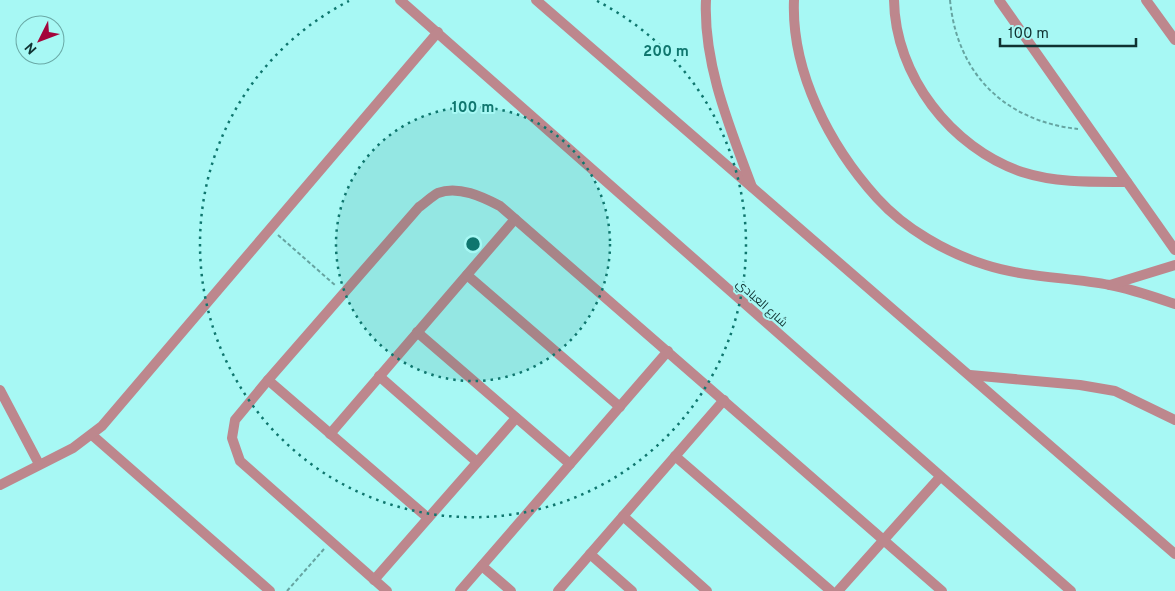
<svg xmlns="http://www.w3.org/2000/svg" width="1175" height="591" font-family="Overpass,Cairo,sans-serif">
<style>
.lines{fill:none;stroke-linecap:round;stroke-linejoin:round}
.path{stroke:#66a4a1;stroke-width:2;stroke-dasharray:4 2.5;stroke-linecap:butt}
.street{stroke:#bd878d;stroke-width:10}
.ring{fill:none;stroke:#0f766e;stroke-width:2.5;stroke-dasharray:2.5 5}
.labels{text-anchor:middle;stroke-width:4;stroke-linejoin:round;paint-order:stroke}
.street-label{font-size:12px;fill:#0f3231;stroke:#a7f8f4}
.centre{fill:#0f766e;stroke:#a7f8f4;stroke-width:2.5}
.ring-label{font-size:15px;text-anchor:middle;font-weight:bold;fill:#0f766e;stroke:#a7f8f4;stroke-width:4;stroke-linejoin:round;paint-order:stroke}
</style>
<rect width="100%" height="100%" fill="#a7f8f4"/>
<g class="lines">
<g class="path">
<path d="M950 0C957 74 1005 121 1078 129"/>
<path d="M278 235 336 286"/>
<path d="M287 591 324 549"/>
</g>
<g class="street">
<path d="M400 0 1071 591"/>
<path d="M536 0 1175 554"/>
<path d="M706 0C703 64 730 128 752 187"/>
<path d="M794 0C791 72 830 146 877 198 905 229 947 253 986 265 1026 278 1069 277 1110 285 1132 289 1154 297 1175 304"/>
<path d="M894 0C895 75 951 148 1022 172 1056 183 1092 182 1127 182"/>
<path d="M999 0 1175 250"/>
<path d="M1146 0 1175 40"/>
<path d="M467 275 620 407"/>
<path d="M1110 285 1175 265"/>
<path d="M417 332 570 464"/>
<path d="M970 375 1080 385 1115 391 1175 420"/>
<path d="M379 376 477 462"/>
<path d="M268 380 428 518"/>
<path d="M0 390 39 464"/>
<path d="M330 434 515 219"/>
<path d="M92 435 270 591"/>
<path d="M675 456 831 591"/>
<path d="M0 485 73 448 102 426 438 32"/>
<path d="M623 516 707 591"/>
<path d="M590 554 632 591"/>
<path d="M482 566 511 591"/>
<path d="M374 580 516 418"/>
<path d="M387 591 240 461 232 438 235 420 268 380 419 207C425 203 432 196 438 193 458 185 483 197 500 206L942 591"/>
<path d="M460 591 668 351"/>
<path d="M558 591 724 400"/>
<path d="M838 591 940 477"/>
</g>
</g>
<circle cx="473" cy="244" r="137" fill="#0f766e" fill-opacity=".12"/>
<g class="ring">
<circle cx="473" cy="244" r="137"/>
<path d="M597 1A273 273 0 1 1 349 1"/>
</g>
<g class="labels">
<g class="street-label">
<text transform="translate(762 303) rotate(42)" y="4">شارع العبادي</text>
</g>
</g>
<circle cx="473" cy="244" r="8" class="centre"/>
<g class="ring-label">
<text x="666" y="56">200 m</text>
<text x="473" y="112">100 m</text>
</g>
<g transform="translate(40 40) rotate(228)"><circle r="24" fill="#a7f8f4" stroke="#6aa9a6"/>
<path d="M0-4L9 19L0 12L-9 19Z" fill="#a3053b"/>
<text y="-8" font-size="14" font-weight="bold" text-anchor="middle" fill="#0f3231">N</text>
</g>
<path d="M1000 38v8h136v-8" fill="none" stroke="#0f3231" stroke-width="2.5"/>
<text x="1008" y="38" font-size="15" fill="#0f3231" stroke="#a7f8f4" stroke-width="4" paint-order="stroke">100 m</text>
</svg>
